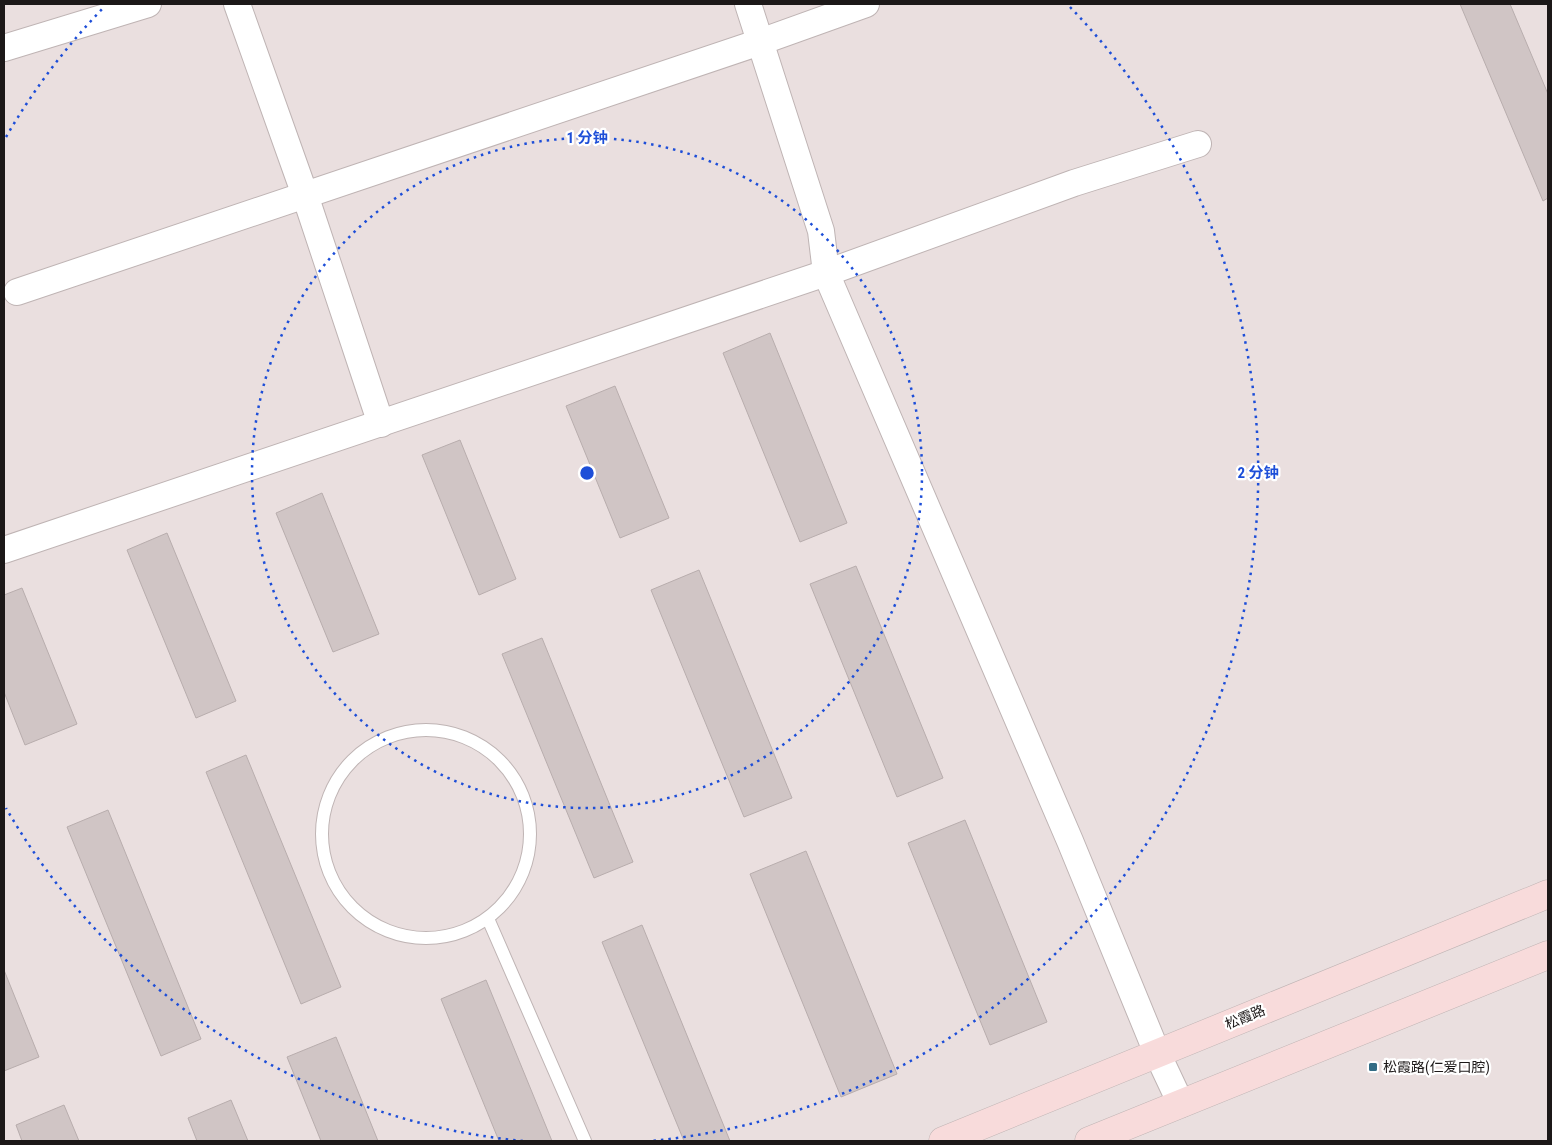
<svg xmlns="http://www.w3.org/2000/svg" width="1552" height="1145" font-family="'Roboto Condensed','Noto Sans SC',sans-serif">
<style>
.building{fill:#d0c5c5;stroke:#b8adad}
.lines{fill:none;stroke-linecap:round;stroke-linejoin:round}
.service-casing{stroke:#bfb4b4;stroke-width:14}
.minor-casing{stroke:#bfb4b4;stroke-width:28}
.secondary-casing{stroke:#bfb4b4;stroke-width:29}
.service{stroke:#fff;stroke-width:12}
.minor{stroke:#fff;stroke-width:26}
.secondary{stroke:#f8dbdb;stroke-width:28}
.ring{fill:none;stroke:#1d4ed8;stroke-width:2.5;stroke-dasharray:2.5 5}
.poi-dot{fill:#336c85;stroke:#fff;stroke-width:2}
.labels{text-anchor:middle;stroke-width:4.5;stroke-linejoin:round;paint-order:stroke}
.street-label{font-size:14px;fill:#1c1818;stroke:#fff}
.poi-label{font-size:14px;fill:#1c1818;stroke:#fff;text-anchor:start}
.centre{fill:#1d4ed8;stroke:#fff;stroke-width:2.5}
.ring-label{font-size:15px;text-anchor:middle;font-weight:bold;fill:#1d4ed8;stroke:#fff;stroke-width:4.5;stroke-linejoin:round;paint-order:stroke}
</style>
<rect width="100%" height="100%" fill="#eadfdf"/>
<g class="building">
<path d="M1460 4H1510L1548 94V198L1543 201Z"/>
<path d="M770 333 847 523 800 542 723 353Z"/>
<path d="M615 386 669 518 620 538 566 406Z"/>
<path d="M460 440 516 579 479 595 422 455Z"/>
<path d="M322 493 379 634 333 652 276 513Z"/>
<path d="M167 533 236 701 196 718 127 550Z"/>
<path d="M856 566 943 778 897 797 810 584Z"/>
<path d="M699 570 792 798 744 817 651 590Z"/>
<path d="M22 588 77 724 25 745 4 692V595Z"/>
<path d="M542 638 633 862 594 878 502 654Z"/>
<path d="M246 755 341 987 301 1004 206 772Z"/>
<path d="M108 810 201 1039 161 1056 67 827Z"/>
<path d="M965 820 1047 1022 990 1045 908 843Z"/>
<path d="M806 851 897 1074 841 1097 750 874Z"/>
<path d="M642 925 730 1141H684L602 942Z"/>
<path d="M4 970 39 1057 4 1071Z"/>
<path d="M486 980 552 1141H499L441 999Z"/>
<path d="M336 1037 378 1141H321L287 1057Z"/>
<path d="M231 1100 248 1141H197L188 1118Z"/>
<path d="M64 1105 79 1141H22L16 1125Z"/>
</g>
<g class="lines">
<defs>
<g id="service">
<circle cx="426" cy="834" r="104"/>
<path d="M489 921 585 1141"/>
</g>
<g id="minor">
<path d="M237 4 305 195 381 424"/>
<path d="M748 4 821 231 826 273 1070 841 1157 1053 1181 1104"/>
<path d="M4 48 148 4"/>
<path d="M17 292 760 42 866 4"/>
<path d="M4 550 826 273 1074 183 1198 144"/>
</g>
<g id="secondary">
<path d="M943 1141 1548 894"/>
<path d="M1089 1141 1548 955"/>
</g>
</defs>
<use href="#service" class="service-casing"/>
<use href="#minor" class="minor-casing"/>
<use href="#secondary" class="secondary-casing"/>
<use href="#service" class="service"/>
<use href="#minor" class="minor"/>
<use href="#secondary" class="secondary"/>
</g>
<g class="ring">
<circle cx="587" cy="473" r="335"/>
<path d="M523 1141A671 671 0 0 1 6 808M6 137A671 671 0 0 1 104 7M1070 7A671 671 0 0 1 651 1141"/>
</g>
<rect class="poi-dot" x="1368" y="1062" width="10" height="10" rx="2.5"/>
<g class="labels">
<g class="street-label">
<text transform="translate(1245 1017) rotate(-22)" y="5">松霞路</text>
</g>
<g class="poi-label">
<text x="1383" y="1072">松霞路(仁爱口腔)</text>
</g>
</g>
<circle cx="587" cy="473" r="8" class="centre"/>
<g class="ring-label">
<text x="587" y="143">1 分钟</text>
<text x="1258" y="478">2 分钟</text>
</g>
<rect width="1552" height="1145" fill="none" stroke="#1c1818" stroke-width="10"/>
</svg>
